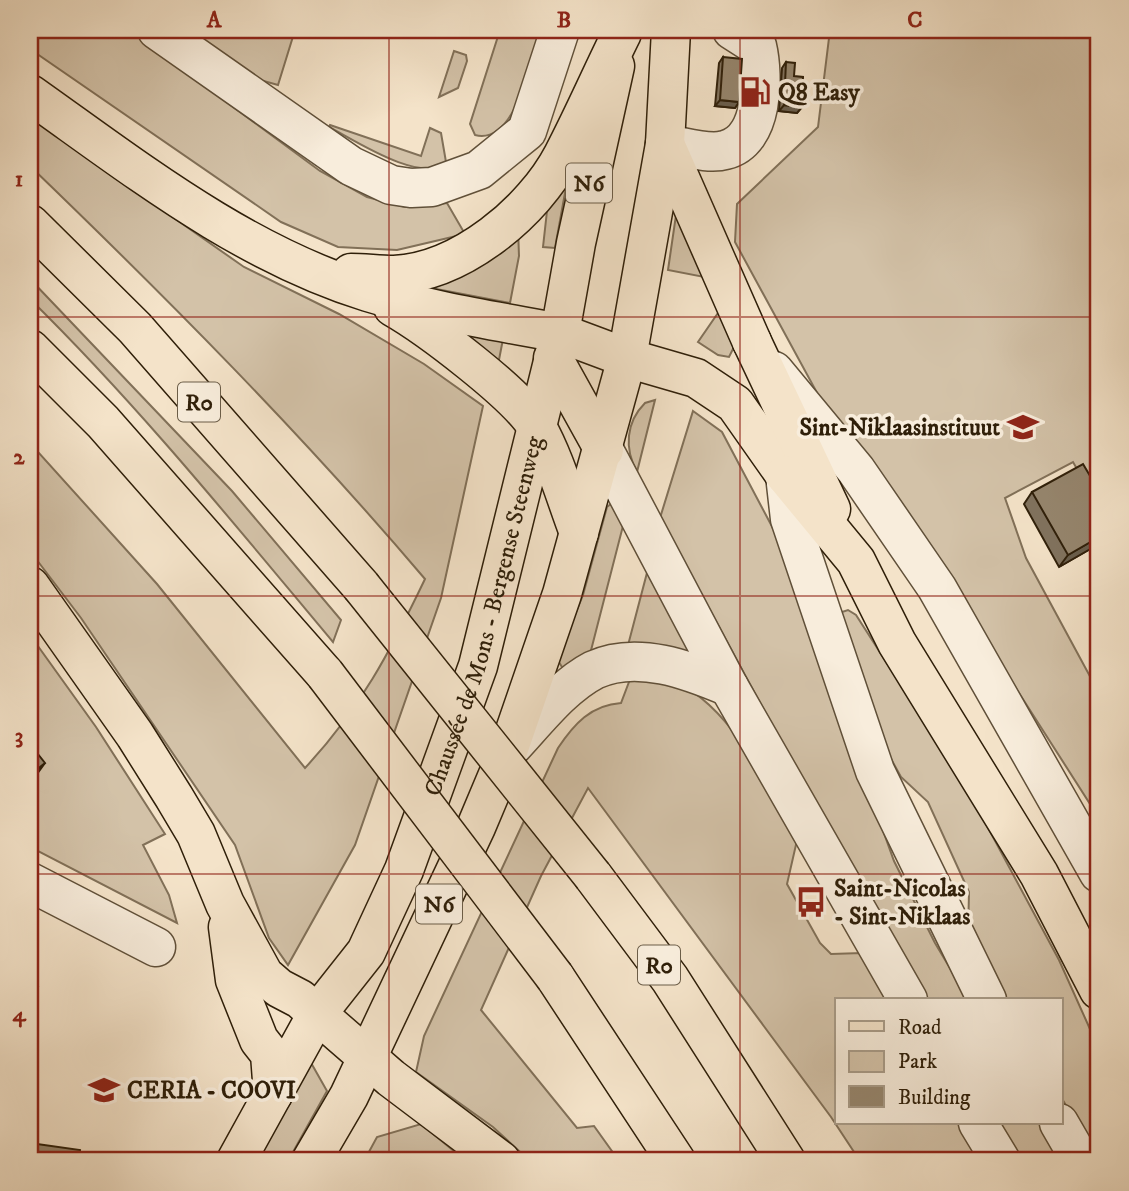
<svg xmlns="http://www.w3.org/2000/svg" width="1129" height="1191" font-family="'IM FELL DW Pica',serif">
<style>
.green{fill:#d3c2a8;stroke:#817058;stroke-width:2}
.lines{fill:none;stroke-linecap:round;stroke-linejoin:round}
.minor-casing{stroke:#605039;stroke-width:41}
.major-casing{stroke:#2f1f09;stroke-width:41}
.highway-casing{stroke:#2f1f09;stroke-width:41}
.minor{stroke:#f8eddc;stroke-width:38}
.major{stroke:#f4e3c9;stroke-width:38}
.highway{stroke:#f4e3c9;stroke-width:38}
.highway-bridge-casing{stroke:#2f1f09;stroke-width:41;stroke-linecap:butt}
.highway-bridge{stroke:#f4e3c9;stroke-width:38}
.wall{fill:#80725e;stroke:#2f1f09;stroke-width:2}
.shaded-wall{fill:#685d4c;stroke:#2f1f09;stroke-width:2}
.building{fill:#95856d;stroke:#2f1f09;stroke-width:2}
.grid{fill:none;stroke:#8f2418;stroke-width:2;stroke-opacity:0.55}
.labels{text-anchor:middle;stroke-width:7;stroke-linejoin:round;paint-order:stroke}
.shield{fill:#f8eddc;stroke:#6b5d48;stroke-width:2}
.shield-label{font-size:23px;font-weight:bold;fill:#2f1f09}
.poi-label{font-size:24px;font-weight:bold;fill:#2f1f09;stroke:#f8eddc;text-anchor:start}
.street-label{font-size:24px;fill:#2f1f09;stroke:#f8eddc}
.neatline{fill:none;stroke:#8f2418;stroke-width:2.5}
.grid-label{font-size:23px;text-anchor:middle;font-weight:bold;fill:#8f2418}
</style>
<rect width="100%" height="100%" fill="#f4e3c9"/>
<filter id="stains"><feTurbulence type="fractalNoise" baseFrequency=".00286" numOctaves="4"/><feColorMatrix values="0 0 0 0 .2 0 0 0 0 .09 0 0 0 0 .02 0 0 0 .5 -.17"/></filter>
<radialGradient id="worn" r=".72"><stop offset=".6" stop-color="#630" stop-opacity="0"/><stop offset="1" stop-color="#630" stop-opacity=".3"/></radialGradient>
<g class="green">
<path d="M30 30H129L320 171 367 197 405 207 447 203 465 234 397 250 338 247 281 222 30 49Z"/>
<path d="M182 30H295L278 85 246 76Z"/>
<path d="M500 30H541C531 59 516 146 475 135L470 124Z"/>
<path d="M830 30H1099V507L1073 462 1005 498 1026 558 1099 693V818L939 568 822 402 735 242 737 204 818 127Z"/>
<path d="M454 51 466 55 467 61 458 88 439 97Z"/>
<path d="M30 117 244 267 339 314 424 364 483 406 441 598 355 845 288 965 269 938 235 845 81 618 30 551V443L157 584 305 768C360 709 390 652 425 579 302 434 167 298 30 166Z"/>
<path d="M330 125 421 156 430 128 441 133 446 162C422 185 354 140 329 127Z"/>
<path d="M567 182 555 248 543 247 549 193Z"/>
<path d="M676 215 704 277 668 270Z"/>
<path d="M518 228 519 256 510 303 431 288 430 283Z"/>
<path d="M30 279 232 491 341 620 333 642C235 525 139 406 30 299Z"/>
<path d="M720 310 735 345 729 357 718 355 698 342Z"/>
<path d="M461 331 503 339 498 365Z"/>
<path d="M655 400 637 472C624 448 626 422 645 403Z"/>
<path d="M693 411 722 432 777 536 894 861 935 943 969 1000H921L660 518Z"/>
<path d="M612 503 624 522 588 662 575 668 562 667 557 659 583 595 607 507Z"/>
<path d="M648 569 697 655 627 649Z"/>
<path d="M848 610 856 615 964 783 1059 960 1094 1038 1099 1050V1161L1061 1097V1000H1004L968 937 969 892 928 802 901 777 869 719 836 614Z"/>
<path d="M30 635 96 727 165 834 143 845 169 895 177 923 30 847Z"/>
<path d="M632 674C644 676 657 677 669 680 728 699 768 787 798 836L787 884 820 943 831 954 862 953 890 1000H837V1123H959L981 1161H860L831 1117 588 788 541 876 481 1010 577 1128 594 1126 619 1161H530L493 1127 416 1072 424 1036 558 748C574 724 591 705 621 703Z"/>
<path d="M310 1061 327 1091 288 1161H254Z"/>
<path d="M989 1123H1042L1065 1161H1011Z"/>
<path d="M421 1124 466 1161H364L377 1137Z"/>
</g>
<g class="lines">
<defs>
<g id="minor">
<path d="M157 30 351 166 391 185 411 188 432 187 479 170 527 131 560 30"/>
<path d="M665 144C682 146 708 155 725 150 764 141 764 76 757 46L732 30"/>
<path d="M774 371 856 470 937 588 1099 873"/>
<path d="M604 450 729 687 908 1000"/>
<path d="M785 475 790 519 875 771 987 1000"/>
<path d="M508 751C534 724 561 687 594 670 637 650 689 670 729 687"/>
<path d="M30 882 156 947"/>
<path d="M978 1123 1001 1161"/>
<path d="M1059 1123 1081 1161"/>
</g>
<g id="major">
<path d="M665 144 752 342"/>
<path d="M560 333 627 358 696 378 735 404 785 475"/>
<path d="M553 358 604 450"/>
<path id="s1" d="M236 1161 317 1014 366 952 404 870 478 666 560 333 576 243 615 66"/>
<path d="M311 1161 349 1096 476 827 508 751 562 594 627 358 665 144 671 30"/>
</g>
<g id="highway">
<path d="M30 94C136 169 242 253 368 292 430 311 496 321 560 333"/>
<path d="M30 224 135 328 361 586"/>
<path d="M351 273C365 273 379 275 394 275 461 272 533 212 563 155 584 115 602 73 622 33"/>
<path d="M393 307C428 327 517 394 537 427 555 459 566 499 579 533"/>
<path d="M752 342 831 509"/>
<path d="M30 349 103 422 325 674"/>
<path d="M785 475 856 561 897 643 1039 874 1099 990"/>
<path d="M30 586 135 735 174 797 196 834 225 904 264 975 279 988 300 999 391 1078 501 1161"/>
<path d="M593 876 670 979 786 1161"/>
<path d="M228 927 235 980 259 1040 270 1054 273 1094"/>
<path d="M555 977 676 1161"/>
</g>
</defs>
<use href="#minor" class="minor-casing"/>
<use href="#major" class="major-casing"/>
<use href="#highway" class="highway-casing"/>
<use href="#minor" class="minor"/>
<use href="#major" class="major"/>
<use href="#highway" class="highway"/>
<defs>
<g id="highway-bridge">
<path d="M361 586 593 876"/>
<path d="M325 674 555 977"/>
</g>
</defs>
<use href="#highway-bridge" class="highway-bridge-casing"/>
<use href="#highway-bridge" class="highway-bridge"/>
</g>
<g class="wall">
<path d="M723 57 739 102 735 108 715 106 719 63Z"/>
<path d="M786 62 794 76 802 107 797 113 779 111 782 68Z"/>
<path d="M1099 491V544L1059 567 1024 504 1032 492Z"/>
</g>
<g class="shaded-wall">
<path d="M720 100 739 102 735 108 715 106Z"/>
<path d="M784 105 802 107 797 113 779 111Z"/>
<path d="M1099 537V544L1059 567 1068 555Z"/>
<path d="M45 763 34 778 30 782V775Z"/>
</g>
<g class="building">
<path d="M723 57 742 59 739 102 720 100Z"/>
<path d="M786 62 795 63 794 76 803 77 802 107 784 105Z"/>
<path d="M1083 464 1099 491V537L1068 555 1032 492Z"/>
<path d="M30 744 45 763 30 775Z"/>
<path d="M30 986 38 987 30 1043Z"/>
<path d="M30 1143 80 1150 79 1161H30Z"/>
</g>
<path class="grid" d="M389 30V1161M740 30V1161M30 317H1099M30 596H1099M30 874H1099"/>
<defs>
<symbol id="fuel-bare" viewBox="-9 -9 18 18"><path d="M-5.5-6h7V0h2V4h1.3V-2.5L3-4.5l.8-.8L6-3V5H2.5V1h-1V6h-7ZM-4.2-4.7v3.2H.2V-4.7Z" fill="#8f2418" stroke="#f8eddc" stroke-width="2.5" paint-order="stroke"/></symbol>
<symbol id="school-bare" viewBox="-9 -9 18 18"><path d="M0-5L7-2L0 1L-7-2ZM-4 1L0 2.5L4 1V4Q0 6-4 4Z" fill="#8f2418" stroke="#f8eddc" stroke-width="2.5" paint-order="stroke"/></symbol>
<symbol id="bus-bare" viewBox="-9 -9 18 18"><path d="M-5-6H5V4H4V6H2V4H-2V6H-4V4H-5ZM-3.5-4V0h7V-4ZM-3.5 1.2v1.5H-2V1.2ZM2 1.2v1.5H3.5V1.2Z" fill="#8f2418" stroke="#f8eddc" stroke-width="2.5" paint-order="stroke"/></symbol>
<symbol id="university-bare" viewBox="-9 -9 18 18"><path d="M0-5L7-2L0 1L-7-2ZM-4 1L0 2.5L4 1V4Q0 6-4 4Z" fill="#8f2418" stroke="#f8eddc" stroke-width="2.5" paint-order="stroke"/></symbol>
</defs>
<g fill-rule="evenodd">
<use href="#fuel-bare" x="733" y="70" width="44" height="44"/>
<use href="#school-bare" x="1001" y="405" width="44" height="44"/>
<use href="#bus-bare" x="789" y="880" width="44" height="44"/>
<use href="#university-bare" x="82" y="1068" width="44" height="44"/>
</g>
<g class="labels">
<g class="shield">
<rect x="566" y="163.5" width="46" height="39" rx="5"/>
<rect x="178" y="382.5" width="42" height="39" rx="5"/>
<rect x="416" y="884.5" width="46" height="39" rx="5"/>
<rect x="638" y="945.5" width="42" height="39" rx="5"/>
</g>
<g class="shield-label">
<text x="589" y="191">N6</text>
<text x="199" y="410">R0</text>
<text x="439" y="912">N6</text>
<text x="659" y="973">R0</text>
</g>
<g class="poi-label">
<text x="778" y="100">Q8 Easy</text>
<text x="1000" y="435" text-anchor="end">Sint-Niklaasinstituut</text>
<text x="834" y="896">Saint-Nicolas<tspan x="834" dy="28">- Sint-Niklaas</tspan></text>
<text x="127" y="1098">CERIA - COOVI</text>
</g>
<g class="street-label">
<text dy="8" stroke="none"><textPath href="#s1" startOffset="604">Chaussée de Mons - Bergense Steenweg</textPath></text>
</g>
</g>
<rect width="1129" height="1191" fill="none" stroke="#f4e3c9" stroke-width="77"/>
<rect x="835" y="998" width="228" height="126" fill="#f8eddc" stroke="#a89b88" stroke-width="2"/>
<rect x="849" y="1021" width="35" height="10" fill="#f4e3c9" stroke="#a89b88" stroke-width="2"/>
<text x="898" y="1034" font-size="21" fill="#2f1f09">Road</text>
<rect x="849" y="1051" width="35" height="21" fill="#d3c2a8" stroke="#a89b88" stroke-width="2"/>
<text x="898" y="1068" font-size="21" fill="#2f1f09">Park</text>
<rect x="849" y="1086" width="35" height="21" fill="#95856d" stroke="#a89b88" stroke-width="2"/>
<text x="898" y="1104" font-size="21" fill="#2f1f09">Building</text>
<rect x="38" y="38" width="1052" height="1114" class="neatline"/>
<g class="grid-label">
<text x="214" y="27">A</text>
<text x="564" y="27">B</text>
<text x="915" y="27">C</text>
<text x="19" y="186">1</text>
<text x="19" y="464">2</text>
<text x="19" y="743">3</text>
<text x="19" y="1021">4</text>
</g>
<rect width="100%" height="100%" filter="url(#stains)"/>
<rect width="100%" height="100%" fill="url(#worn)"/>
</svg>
